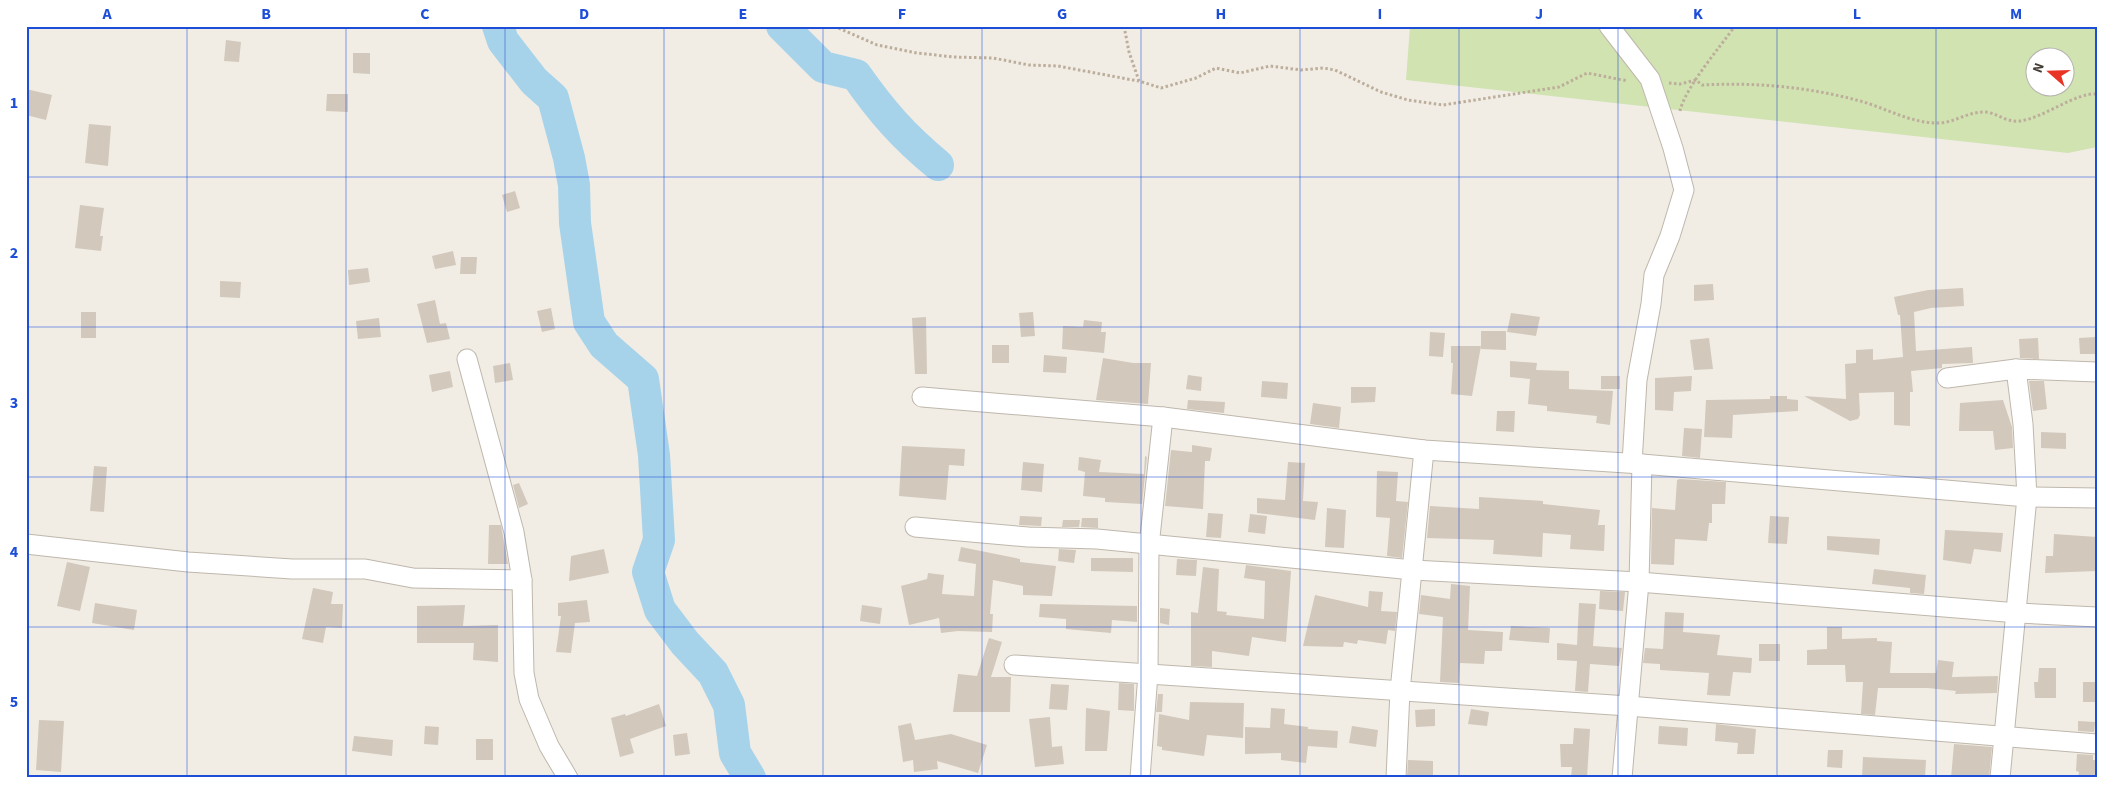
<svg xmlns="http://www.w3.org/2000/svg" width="2123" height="804" font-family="'Source Sans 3',sans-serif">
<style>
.green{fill:#d0e3b1;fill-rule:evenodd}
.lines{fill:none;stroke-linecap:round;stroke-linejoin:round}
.river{stroke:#a6d3ea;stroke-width:32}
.building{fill:#d2c8bc}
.street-casing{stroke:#bfb7ac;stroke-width:21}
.path{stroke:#bdae9b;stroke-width:3;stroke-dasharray:2.5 2.5;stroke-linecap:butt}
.street{stroke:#fff;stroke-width:19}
.grid{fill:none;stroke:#1d4ed8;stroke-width:1;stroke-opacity:0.55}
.neatline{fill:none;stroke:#1d4ed8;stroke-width:2}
.grid-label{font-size:16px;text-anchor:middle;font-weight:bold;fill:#1d4ed8}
</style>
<rect width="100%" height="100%" fill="#f1ede5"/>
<path class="green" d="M1410 26H2097V147L2068 153 1406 80ZM2036 58H2066V88H2036Z"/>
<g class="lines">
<g class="river">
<path d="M498 26 503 41 534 81 553 98 569 158 574 185 575 223 589 322 604 345 643 379 654 455 659 540 648 572 660 610 685 643 713 673 729 705 735 753 750 778"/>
<path d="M782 26 823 67 856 75C882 112 903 136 938 165"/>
</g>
</g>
<g class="building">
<path d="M226 40 241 42 239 62 224 61Z"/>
<path d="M353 53H370V74L353 73Z"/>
<path d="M26 89 52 95 46 120 26 115Z"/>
<path d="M327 94H348V112L326 111Z"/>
<path d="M89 124 111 126 108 166 85 163Z"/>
<path d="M515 191 520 208 507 212 502 195Z"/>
<path d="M80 205 104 208 100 236H103L101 251 75 248Z"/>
<path d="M453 251 456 265 435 269 432 256Z"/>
<path d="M461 257H477L476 274H460Z"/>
<path d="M368 268 370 282 349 285 348 270Z"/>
<path d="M220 281 241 282 240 298 220 297Z"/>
<path d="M1713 284 1714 300 1694 301V285Z"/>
<path d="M1963 288 1964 306 1931 308 1914 312 1916 351 1972 347 1973 363 1942 364V368L1911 371 1913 392H1910V426L1894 425V392L1859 393 1860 415 1858 419 1850 421 1804 396 1846 399 1845 364 1856 363V350L1873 349V360L1903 357 1900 315H1898L1894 297 1928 290Z"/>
<path d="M435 300 440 324 446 323 450 339 427 343 417 304Z"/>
<path d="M551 308 555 329 542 332 537 311Z"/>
<rect x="81" y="312" width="15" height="26"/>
<path d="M1033 312 1035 336 1021 337 1019 313Z"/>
<path d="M1511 313 1540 317 1536 336 1507 332Z"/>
<path d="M926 317 927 374H915L912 318Z"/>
<path d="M379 318 381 337 358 339 356 321Z"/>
<path d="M1084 320 1102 322 1101 332H1106L1104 353 1062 349 1063 326 1083 327Z"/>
<path d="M1481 331H1506V350L1481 349V346L1472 396 1451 394 1453 363H1451V346H1481Z"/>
<path d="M1430 332 1445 333 1443 357 1429 356Z"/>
<path d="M2096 337 2097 354H2080L2079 338Z"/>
<path d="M1709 338 1713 369 1694 370 1690 340Z"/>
<path d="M2038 338 2039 359 2020 358 2019 339Z"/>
<rect x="992" y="345" width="17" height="18"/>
<path d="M1044 355 1067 357 1066 373 1043 372Z"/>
<path d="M1103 358 1133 363H1151L1148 404 1096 400Z"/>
<path d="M1510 361 1537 363 1536 370 1569 371V389L1613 391 1610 425 1596 423 1597 416 1547 411V406L1528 404 1530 379 1510 377Z"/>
<path d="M510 363 513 380 495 383 493 366Z"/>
<path d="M450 371 453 387 432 392 429 375Z"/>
<path d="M1188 375 1202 377 1201 391 1186 389Z"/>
<rect x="1601" y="376" width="19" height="13"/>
<path d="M1692 376 1691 391 1674 392 1673 411 1655 410V378Z"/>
<path d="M1262 381 1288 383 1287 399 1261 397Z"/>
<path d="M2029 381H2044L2047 409 2033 411Z"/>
<path d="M1351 387H1376L1375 402 1351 403Z"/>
<path d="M1770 396H1787V399L1798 400V411L1733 415 1732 438 1704 437 1706 400 1770 399Z"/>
<path d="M1188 400 1225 402 1224 413 1187 409Z"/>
<path d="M2003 400 2012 427 2013 448 1995 450 1993 431H1959L1960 403Z"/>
<path d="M1313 403 1341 407 1339 428 1310 424Z"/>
<path d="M1497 411H1515L1514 432 1496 431Z"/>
<path d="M1684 428 1702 429 1700 458 1682 456Z"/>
<path d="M2041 432 2066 433V449L2041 448Z"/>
<path d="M1192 445 1212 448 1210 461H1205L1203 509 1165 506 1171 450 1192 452Z"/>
<path d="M902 446 965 449 964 466 949 465 946 500 899 496Z"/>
<path d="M1145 456 1147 457 1142 504 1105 502V498L1083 496 1085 472 1078 470 1079 457 1101 460 1099 472 1144 474Z"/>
<path d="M1023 462 1044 464 1042 492 1021 490Z"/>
<path d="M1288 462 1305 463 1303 501 1318 502 1315 520 1257 513V498L1285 500Z"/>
<path d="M94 466 107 467 104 512 90 511Z"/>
<path d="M1377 471 1398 472 1396 501 1408 502 1402 558 1387 556 1390 518 1376 517Z"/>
<path d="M1680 479 1726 482 1725 504H1712V523H1709L1707 541 1675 539 1674 565 1651 564 1652 508 1675 510 1677 480Z"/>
<path d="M519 483 528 504 519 508 513 485Z"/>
<path d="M1479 497 1543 501V504L1600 510 1598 525H1605L1604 551 1570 549 1571 535 1543 533 1542 557 1493 554 1494 540 1427 538 1430 506 1479 509Z"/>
<path d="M1327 508 1346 510 1344 548 1325 547Z"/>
<path d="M1208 513 1223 514 1221 538 1206 537Z"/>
<path d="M1250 514 1267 516 1265 534 1248 532Z"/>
<path d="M1020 516 1042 517 1041 526 1019 525Z"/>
<path d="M1770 516 1789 517 1787 544 1768 543Z"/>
<path d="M1082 518H1098V528L1081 527Z"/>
<path d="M1063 520H1080L1079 527H1062Z"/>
<path d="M489 525H501L508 564H488Z"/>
<path d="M1945 530 2003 533 2001 552 1974 549 1971 564 1943 560Z"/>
<path d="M2054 534 2097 537V571L2045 573 2046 556H2053Z"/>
<path d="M1827 536 1880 539 1879 555 1827 550Z"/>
<path d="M961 547 1020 559V562L1056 566 1052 596 1023 595V586L993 580 990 614H993L992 632 958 631 941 633 939 618 909 625 901 586 927 579 928 573 944 575 942 594 974 596 976 564 958 561Z"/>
<path d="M604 549 609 573 569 581 571 556Z"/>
<path d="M1059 549 1076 550 1074 563 1058 561Z"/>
<path d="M1091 558H1133V572L1091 571Z"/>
<path d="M1177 559 1197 560 1196 576 1176 575Z"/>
<path d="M67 562 90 567 80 611 57 606Z"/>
<path d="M1246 565 1291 571 1286 642 1252 637 1249 656 1212 651V667L1191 666V612L1198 613 1203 567 1219 569 1217 611 1227 612 1226 615 1264 619 1265 581 1244 578Z"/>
<path d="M1874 569 1926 575 1924 594 1910 593V588L1872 584Z"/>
<path d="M1451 584 1470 586 1468 630 1503 632 1502 651H1485L1484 664 1460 663 1459 683 1440 682 1443 617 1419 614 1421 595 1450 599Z"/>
<path d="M313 588 333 592 331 604H343L342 628 326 627 323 643 302 639Z"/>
<path d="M1369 591 1383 592 1381 611 1397 612 1395 631 1388 630 1386 644 1358 640 1357 644 1344 642 1343 647 1303 646 1315 595 1368 607Z"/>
<path d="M1600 591 1625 592 1623 611 1599 609Z"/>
<path d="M587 600 590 622 575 623 571 653 556 652 561 616H558V603Z"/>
<path d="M95 603 137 610 134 630 92 623Z"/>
<path d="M1579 603 1596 604 1593 646 1622 648 1619 666 1590 664 1588 692 1575 691 1577 661 1557 660V643L1577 645Z"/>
<path d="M1040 604 1137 606V622L1112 620 1111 633 1066 629V619L1039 617Z"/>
<path d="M465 605 463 626 498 625V662L473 660 474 643H417V606Z"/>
<path d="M862 605 882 608 880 624 860 621Z"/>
<path d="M1160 608 1170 609 1169 625 1160 623Z"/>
<path d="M1665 612 1684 613 1683 632 1720 635 1717 655 1752 658 1751 673 1733 672 1730 696 1707 695 1709 673 1660 670V664L1643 663 1645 648 1663 649Z"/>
<path d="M1511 626 1550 628 1549 643 1509 640Z"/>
<path d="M1827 627H1842V639L1877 638V641L1892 642 1890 673H1936L1938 660 1954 662 1952 677 1998 676 1997 693 1955 694 1956 691 1928 688H1878L1875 715 1861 714 1863 682H1846L1845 665H1807V650L1827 649Z"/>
<path d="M989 638 1002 642 991 677H1011L1010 712H953L958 674 977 676Z"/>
<rect x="1759" y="644" width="21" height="17"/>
<path d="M2039 668H2056V698H2035L2034 682H2038Z"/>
<rect x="2083" y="682" width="14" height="20"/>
<path d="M1119 683 1134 684V711L1118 710Z"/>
<path d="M1051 684 1069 685 1067 710 1049 709Z"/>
<path d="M1158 694H1163L1162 712H1156Z"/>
<path d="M1190 702 1244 703 1243 738 1207 735 1204 756 1162 750V747L1157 746 1159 714 1189 720Z"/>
<path d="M659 704 666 726 630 739 634 753 620 757 611 718 625 714 626 716Z"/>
<path d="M1086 708 1110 711 1107 751H1085Z"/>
<path d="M1271 708 1285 709 1284 724 1308 727V729L1338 731 1337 748 1308 746 1306 763 1281 760V753L1245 754V727L1270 728Z"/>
<path d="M1435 709V726L1416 727 1415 710Z"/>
<path d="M1471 709 1489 712 1487 726 1468 724Z"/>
<path d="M1050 717 1052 747 1062 746 1064 764 1035 767 1029 719Z"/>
<path d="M39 720 64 721 61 772 36 770Z"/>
<path d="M2078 721 2095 722 2094 732 2078 731Z"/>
<path d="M911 723 915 740 951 734 987 745 978 773 937 761 938 769 914 772 913 760 903 762 898 726Z"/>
<path d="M1716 724 1756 729 1754 754H1737L1738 743 1715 741Z"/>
<path d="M425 726 439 727 438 745 424 744Z"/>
<path d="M1352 726 1378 730 1376 747 1349 743Z"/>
<path d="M1659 726 1688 728 1687 746 1658 744Z"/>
<path d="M1574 728 1590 729 1587 778H1571L1572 767H1561L1560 744H1573Z"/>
<path d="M687 733 690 754 675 756 673 735Z"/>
<path d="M354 736 393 740 392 756 352 751Z"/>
<rect x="476" y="739" width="17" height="21"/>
<path d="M1954 744 1992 747 1989 778H1951Z"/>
<path d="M1828 750H1843L1842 768 1827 767Z"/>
<path d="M2077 754 2093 755V760H2096L2095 778H2078L2079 772 2076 771Z"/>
<path d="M1863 757 1926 760 1925 778H1862Z"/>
<path d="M1408 760 1433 761V778H1407Z"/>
</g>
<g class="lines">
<defs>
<g id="street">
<path d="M1609 26 1650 79 1673 148 1684 190 1670 236 1654 275 1651 304 1637 380 1632 463"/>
<path d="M467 359 514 532 522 580 524 673 529 699 549 746 568 778"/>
<path d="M1947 378 2016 369 2097 372"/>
<path d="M922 397 1163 417 1424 450 1642 464 2027 497 2097 498"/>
<path d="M915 527 1028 537 1097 539 1413 570 1639 582 2018 613 2097 617"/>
<path d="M26 544 188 562 292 569H365L413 578 522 580"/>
<path d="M1014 665 1628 706 2097 744"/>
<path d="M1140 778 1148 674 1149 546 1163 417"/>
<path d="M1396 778 1400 691 1424 450"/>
<path d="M1622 778 1639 582 1642 464"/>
<path d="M2000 778 2027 497 2023 424 2016 369"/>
</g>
</defs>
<use href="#street" class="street-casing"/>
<g class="path">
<path d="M834 26 877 45 917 53 954 57 993 58 1029 65 1058 66 1138 81"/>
<path d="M1124 26 1129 52 1139 81 1161 88 1196 78 1216 68 1240 73 1270 66 1301 70 1323 68 1335 70 1381 92 1408 100 1443 105 1559 87 1587 73 1628 81"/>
<path d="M1669 83 1680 84 1696 80 1702 85C1755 82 1809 87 1860 101 1886 108 1912 124 1940 123 1955 122 1968 112 1984 112 1996 112 2006 123 2020 121 2046 117 2076 92 2097 94"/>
<path d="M1680 111C1685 88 1720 47 1735 26"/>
</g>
<use href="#street" class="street"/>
</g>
<path class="grid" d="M187 26V778M346 26V778M505 26V778M664 26V778M823 26V778M982 26V778M1141 26V778M1300 26V778M1459 26V778M1618 26V778M1777 26V778M1936 26V778M26 177H2097M26 327H2097M26 477H2097M26 627H2097"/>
<rect width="2123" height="804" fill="none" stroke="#ffffff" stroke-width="55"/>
<g transform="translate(2050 72) rotate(290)"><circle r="24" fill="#ffffff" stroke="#b4b1ae"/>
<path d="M0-4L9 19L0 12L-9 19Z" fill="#e93324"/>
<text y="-8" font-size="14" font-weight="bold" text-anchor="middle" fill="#433d35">N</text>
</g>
<rect x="28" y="28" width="2068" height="748" class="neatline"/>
<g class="grid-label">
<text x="107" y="19">A</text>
<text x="266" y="19">B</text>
<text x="425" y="19">C</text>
<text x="584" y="19">D</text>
<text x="743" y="19">E</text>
<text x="902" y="19">F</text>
<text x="1062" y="19">G</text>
<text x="1221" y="19">H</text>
<text x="1380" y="19">I</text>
<text x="1539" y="19">J</text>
<text x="1698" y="19">K</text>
<text x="1857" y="19">L</text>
<text x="2016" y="19">M</text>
<text x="14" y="108">1</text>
<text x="14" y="258">2</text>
<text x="14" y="408">3</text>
<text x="14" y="557">4</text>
<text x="14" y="707">5</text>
</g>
</svg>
